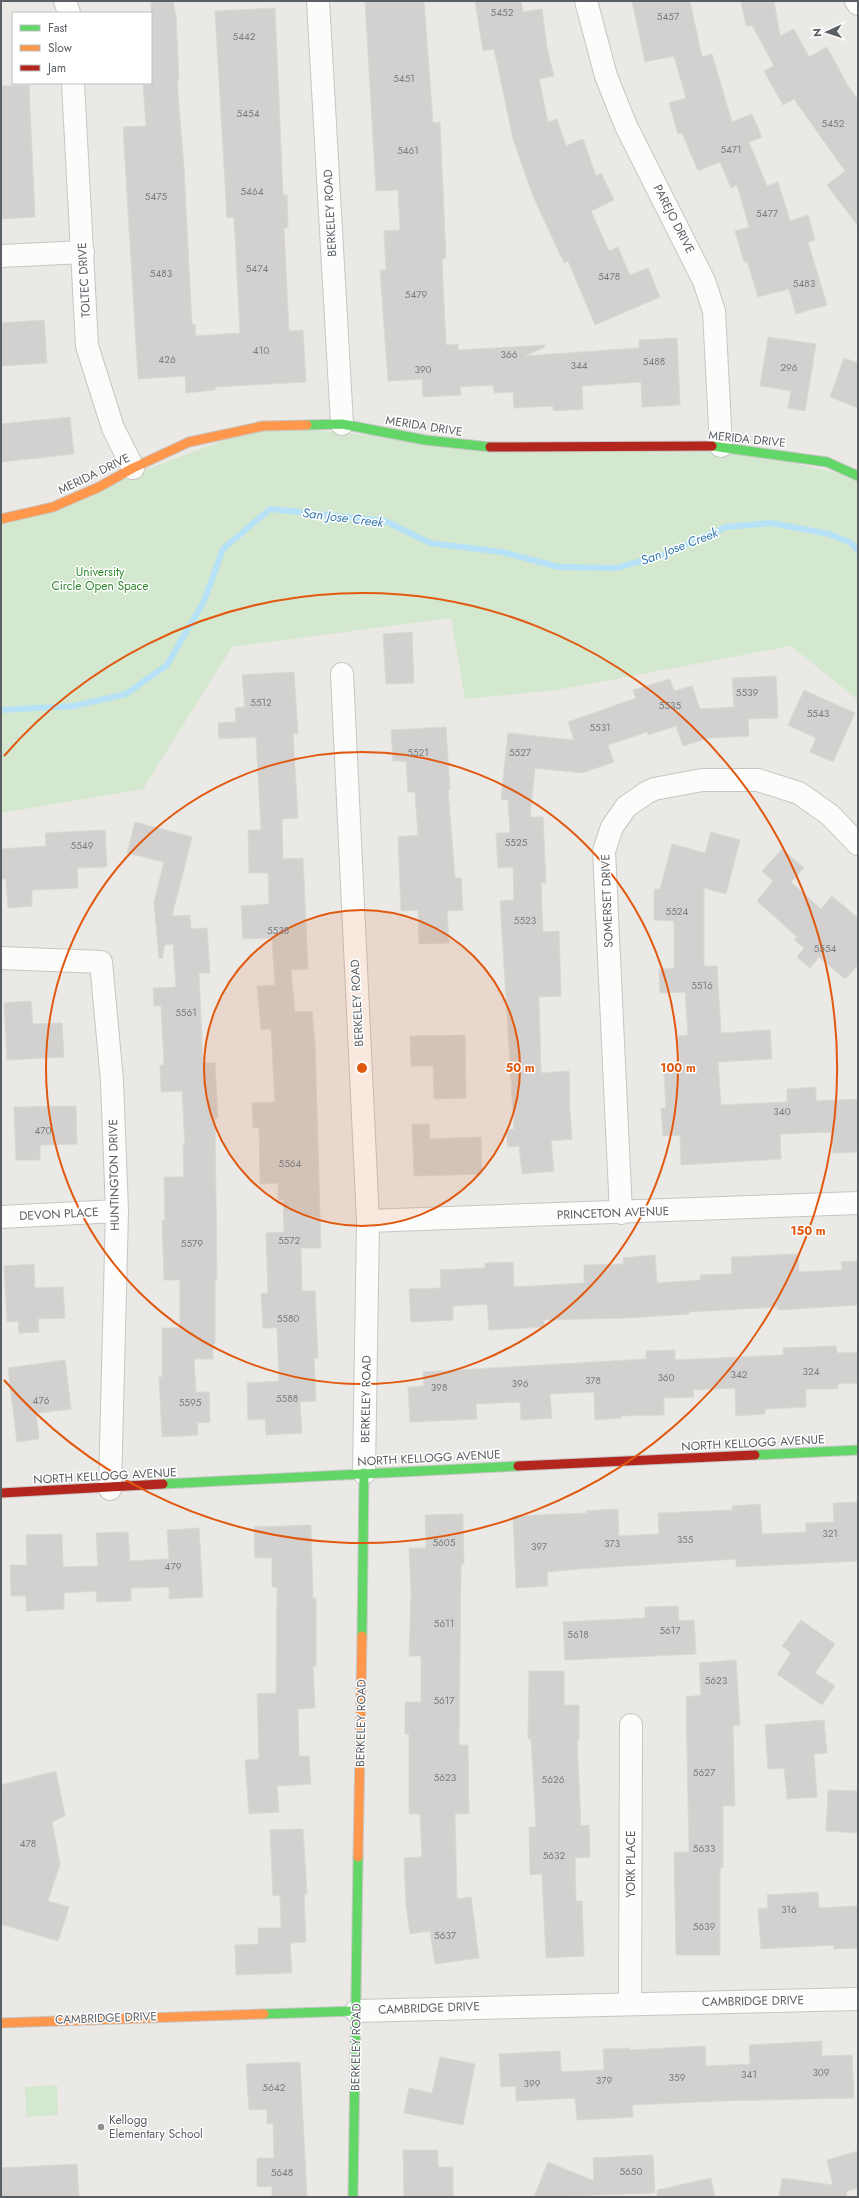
<svg xmlns="http://www.w3.org/2000/svg" width="859" height="2198" font-family="Jost,sans-serif">
<style>
.green{fill:#d3e8ce}
.lines{fill:none;stroke-linecap:round;stroke-linejoin:round}
.stream{stroke:#b7e1f7;stroke-width:6}
.building{fill:#d3d1cf;stroke:#dad8d4}
.street-casing{stroke:#c6c6c5;stroke-width:24}
.fast-casing{stroke:#c7c6c6;stroke-width:11}
.slow-casing{stroke:#c7c6c6;stroke-width:11}
.jam-casing{stroke:#c7c6c6;stroke-width:11}
.street{stroke:#fcfcfb;stroke-width:22}
.fast{stroke:#63d668;stroke-width:9}
.slow{stroke:#ff974d;stroke-width:9}
.jam{stroke:#b3261e;stroke-width:9}
.ring{fill:none;stroke:#e15910;stroke-width:2}
.poi-dot{fill:#8d8f91;stroke:#fff;stroke-width:1.5}
.labels{text-anchor:middle;stroke-width:3;stroke-linejoin:round;paint-order:stroke}
.number-label{font-size:10px;fill:#7a7d80}
.street-label{font-size:12px;fill:#5a5f64;stroke:#fff}
.park-label{font-size:12px;fill:#31872e;stroke:#fff}
.poi-label{font-size:12px;fill:#5a5f64;stroke:#fff;text-anchor:start}
.water-label{font-size:13px;font-style:italic;fill:#347bb0;stroke:#fff}
.centre{fill:#e15910;stroke:#fff;stroke-width:2}
.ring-label{font-size:12px;text-anchor:middle;font-weight:bold;fill:#e15910;stroke:#fff;stroke-width:3;stroke-linejoin:round;paint-order:stroke}
</style>
<rect width="100%" height="100%" fill="#ebe9e5"/>
<g class="green">
<path d="M263 426 425 440 721 446 858 478V700L791 646 557 690 465 699 451 618 232 647 143 789 1 813V519L99 487Z"/>
<path d="M57 2085 58 2115 26 2117 25 2087Z"/>
</g>
<g class="lines">
<path class="stream" d="M1 710 74 706 126 694 167 665 204 601 223 549 270 509 385 521 430 543 502 552 559 567 616 568 663 555 726 527 771 523 829 534 851 543 858 551"/>
</g>
<g class="building">
<path d="M151 1H173L176 16 179 81H177L184 168 192 324H195L196 336 240 333 234 217 227 218 215 11 275 8 283 195H287L288 228H284L289 331 303 330 306 382 215 387V390L186 393 185 376 138 379 123 127 146 126 143 83H151Z"/>
<path d="M365 1H424L433 123 440 122 446 258 442 259 446 345 458 344V350L545 345V347L524 356 639 348V340L677 338 680 405 642 407 641 382 582 386 583 409 553 411V406L514 408 513 392 494 393 493 385 460 387 461 395 423 397 422 379 388 381 380 270H386L384 231 400 230 398 190 376 191Z"/>
<path d="M475 1H521L523 12 542 9 547 48 554 76 539 79 548 122 557 119 566 146 583 139 596 176 601 173 614 200 591 211 609 251 618 247 630 275 648 268 660 297 595 325 568 261 564 263 533 196 513 139 494 49 483 51Z"/>
<path d="M632 1H690L702 57 712 54 732 122 752 114 762 137 749 142 767 186 778 182 790 221 808 215 815 240 808 242 827 305 796 314 789 289 758 297 747 261 744 262 735 231 749 227 737 185 731 188 720 162 698 171 682 133 678 134 669 103 686 98 674 56 645 62Z"/>
<path d="M741 1H774L780 36 794 29 809 57 827 47 847 84 858 100V226L827 185 845 171 794 99 783 105 764 71 774 66 752 25 746 26Z"/>
<path d="M29 85 35 217 1 219V86Z"/>
<path d="M44 320 47 363 1 366V323Z"/>
<path d="M768 337 816 344 805 411 788 408 791 391 760 386Z"/>
<path d="M844 358 858 363V408L830 397Z"/>
<path d="M70 417 74 454 1 462V424Z"/>
<path d="M412 632 414 683 386 684 383 634Z"/>
<path d="M294 672 298 734H293L298 818 282 819 283 859 303 858 308 969 291 970 295 1012 312 1011 315 1042 321 1248H301L302 1291H315L318 1358H314L316 1401 300 1402 302 1433 266 1435 265 1419 248 1420 247 1383 279 1381 277 1328H263L261 1293H268L266 1233 284 1232 283 1199 278 1200V1183L260 1184 259 1127 253 1128 252 1103 275 1102 271 1029 261 1030 257 986 275 985 272 938 243 939 241 906 269 904 268 873H249L248 830H261L256 737 219 739 218 723 236 722 235 708 245 707 242 675Z"/>
<path d="M776 676 778 718 748 719 749 736 708 738 683 746 676 726 648 735 647 732 608 745 614 762 582 773 535 768 530 817H543L546 883H541L543 932 559 931 561 996 539 997 541 1073 569 1071 570 1099H569L572 1139 551 1141 554 1171 522 1174 519 1146 508 1147 506 1130 514 1129 500 901 514 900 513 867 498 868 496 833H510L508 800 501 799 508 733 574 740 568 722 636 698 633 690 670 679 674 691 692 686 700 709 734 707 732 678Z"/>
<path d="M804 690 855 713 833 762 810 752 816 738 788 725Z"/>
<path d="M446 727 450 790H448L455 878H461L463 910 447 911 449 943 419 944 418 910 401 911 398 837 418 835 415 792H408L406 761H393L391 730Z"/>
<path d="M135 822 192 837 172 916 190 915 191 929 207 928 210 973H199L203 1063H215L218 1118H215L217 1279H215V1344H213V1359H194L196 1392H209L210 1422 197 1423 198 1435 162 1437 159 1377H162V1328H180V1280H164L162 1220H165L164 1177H184L183 1145H185L182 1091 161 1092 160 1065H164L161 1006H154L153 988 176 987 173 944 165 945 162 959 159 958 154 902 164 862 127 853Z"/>
<path d="M105 830 107 867 77 868 78 888 32 890V906L8 908 6 879H1V849L46 846 45 833Z"/>
<path d="M711 832 740 840 726 894 704 888V966H717L721 1033 770 1030 772 1059 718 1062 721 1105 787 1102V1089L816 1087V1101L858 1099V1152L833 1153 832 1132 780 1134 781 1159 681 1165 680 1135 663 1136 661 1108H666L664 1073 680 1072 678 1036 688 1035 685 992 660 993 659 969 674 968V921L654 920V889H660L672 844 705 853Z"/>
<path d="M782 849 804 868 791 882 821 909 832 896 858 918V965L845 979 819 957 810 968 797 957 804 948 794 940 797 937 757 901 773 881 762 871Z"/>
<path d="M31 1001 33 1024 62 1023 64 1057 7 1060 4 1003Z"/>
<path d="M465 1035 466 1098 434 1099 433 1066H411L410 1036Z"/>
<path d="M76 1106 77 1144 40 1145V1160H16L14 1107Z"/>
<path d="M412 1124H429L430 1139 481 1137 482 1174 414 1176Z"/>
<path d="M798 1254 799 1272 842 1270 841 1262 858 1261V1305L778 1310V1307L689 1312V1314L627 1318 544 1320V1327L489 1330 487 1304 453 1306V1320L411 1322 409 1289 441 1288 440 1270 485 1268V1263L513 1262 514 1287 584 1283V1265L624 1264 623 1258 655 1255 657 1283 701 1280 700 1275 732 1274 731 1257Z"/>
<path d="M34 1264 35 1288 63 1287 65 1318 38 1319 39 1332 19 1333 18 1321 7 1322 4 1266Z"/>
<path d="M836 1346 837 1353 858 1352V1383L838 1384V1389H806V1407L765 1409V1414L736 1416 735 1388 693 1390 694 1397 664 1398V1415L621 1416V1418L595 1420 594 1392 550 1394 552 1418 521 1420 520 1402 476 1404 477 1419 410 1422 408 1387 424 1386 423 1372 646 1359V1351L675 1350V1360L783 1355V1348Z"/>
<path d="M65 1360 71 1409 36 1413 39 1439 17 1442 8 1368Z"/>
<path d="M858 1502V1561L736 1567V1559L579 1569 547 1572 548 1586 516 1588 513 1516 587 1513 586 1511 618 1509 619 1536 659 1534 658 1513 733 1510 732 1506 760 1504 762 1534 806 1532V1523L834 1522 833 1503Z"/>
<path d="M463 1514 464 1564H461L459 1745H468L469 1814H455L457 1899 471 1897 479 1958 435 1964 430 1931 410 1934 406 1904 404 1858 422 1857 420 1814H409V1734H405V1702H421V1656H409L411 1594 409 1548H426L425 1515Z"/>
<path d="M311 1525 313 1598H316V1666H313L315 1708 298 1709 299 1756H309L311 1784 277 1786 279 1812 249 1814 245 1760 259 1759 257 1694 276 1693 277 1587H272V1558H255L254 1527Z"/>
<path d="M199 1528 203 1597 169 1599V1587L131 1588V1601L97 1602 96 1591 64 1593V1609L26 1611V1596H11L10 1565H27L26 1535 62 1534 63 1567 98 1566 96 1533 128 1532 130 1561 169 1559 167 1530Z"/>
<path d="M678 1606 679 1621 694 1620 696 1654 565 1660 563 1622 645 1618V1607Z"/>
<path d="M801 1620 835 1644 815 1673 835 1686 822 1705 777 1674 791 1653 782 1646Z"/>
<path d="M736 1660 740 1725 733 1726 735 1806H723V1868H720V1955H676L674 1852H689L686 1697 701 1695 699 1663Z"/>
<path d="M529 1671H564V1705H579V1740H577L581 1826 589 1825 590 1857 575 1858 576 1901H582L584 1956 546 1958 542 1874 530 1875 529 1827H536L531 1739H528Z"/>
<path d="M824 1720 827 1753 814 1754 817 1797 787 1799 784 1768 768 1769 765 1725Z"/>
<path d="M56 1771 65 1816 52 1822 60 1864 48 1901 69 1907 58 1941 1 1924V1785Z"/>
<path d="M828 1790 858 1791V1833L826 1831Z"/>
<path d="M303 1829 307 1894H304L306 1942 290 1943 292 1973 236 1975 235 1945 258 1944V1928H281L280 1895 273 1896 270 1830Z"/>
<path d="M818 1892 819 1908 858 1906V1948L834 1949V1945L761 1949 758 1909 768 1908 767 1895Z"/>
<path d="M822 2041V2056L852 2055 854 2098 721 2101 632 2105 633 2117 577 2120 575 2098 516 2101V2086L501 2087 499 2054 560 2051 561 2072 604 2070 603 2049 629 2048V2050L705 2046 706 2066 750 2064 749 2045Z"/>
<path d="M440 2057 475 2064 463 2125 404 2113 409 2088 432 2093Z"/>
<path d="M300 2062 307 2197H272V2186L257 2187V2158H274L273 2123 267 2124V2109L249 2110 246 2064Z"/>
<path d="M403 2150H438V2167H453V2197H404Z"/>
<path d="M858 2151V2188L847 2191 846 2197H779L782 2178 833 2185 827 2160Z"/>
<path d="M653 2155 655 2193 534 2197 548 2162 594 2181 593 2158Z"/>
<path d="M77 2164 79 2197H1V2168Z"/>
<path d="M711 2178 715 2197H657V2190Z"/>
</g>
<g class="lines">
<defs>
<g id="street">
<path d="M65 1 69 13"/>
<path d="M318 1 342 424"/>
<path d="M586 1 606 76 626 126 704 281 714 311 721 446"/>
<path d="M856 1 858 4"/>
<path d="M73 83 87 346 113 428 133 468"/>
<path d="M1 256 83 252"/>
<path d="M342 674 368 1221 364 1473"/>
<path d="M1 958 101 962 112 1081 117 1211 110 1489"/>
<path d="M621 1213 604 851 612 827 626 807 646 793 654 789 702 780H758L799 793 830 815 858 844"/>
<path d="M1 1217 117 1211"/>
<path d="M368 1221 858 1203"/>
<path d="M630 2003 631 1725"/>
<path d="M356 2011 858 1999"/>
</g>
<g id="fast">
<path d="M307 425 342 424 425 440 490 447"/>
<path d="M712 446 827 462 858 476"/>
<path d="M755 1455 858 1450"/>
<path d="M163 1484 518 1466"/>
<path d="M362 1636 364 1473"/>
<path d="M264 2014 356 2011"/>
<path d="M353 2197 358 1857"/>
</g>
<g id="slow">
<path d="M1 519 53 507 99 487 133 468 189 442 263 426 307 425"/>
<path d="M358 1857 362 1636"/>
<path d="M1 2023 264 2014"/>
</g>
<g id="jam">
<path d="M490 447 712 446"/>
<path d="M518 1466 755 1455"/>
<path d="M1 1493 163 1484"/>
</g>
</defs>
<use href="#street" class="street-casing"/>
<use href="#fast" class="fast-casing"/>
<use href="#slow" class="slow-casing"/>
<use href="#jam" class="jam-casing"/>
<use href="#street" class="street"/>
<use href="#fast" class="fast"/>
<use href="#slow" class="slow"/>
<use href="#jam" class="jam"/>
</g>
<circle cx="362" cy="1068" r="158" fill="#e15910" fill-opacity=".12"/>
<g class="ring">
<circle cx="362" cy="1068" r="158"/>
<circle cx="362" cy="1068" r="316"/>
<path d="M4 756A475 475 0 1 1 4 1380"/>
</g>
<circle class="poi-dot" cx="101" cy="2127" r="4"/>
<g class="labels">
<g class="number-label">
<text x="502" y="16">5452</text>
<text x="668" y="20">5457</text>
<text x="244" y="40">5442</text>
<text x="404" y="82">5451</text>
<text x="248" y="117">5454</text>
<text x="833" y="127">5452</text>
<text x="731" y="153">5471</text>
<text x="408" y="154">5461</text>
<text x="252" y="195">5464</text>
<text x="156" y="200">5475</text>
<text x="767" y="217">5477</text>
<text x="257" y="272">5474</text>
<text x="161" y="277">5483</text>
<text x="609" y="280">5478</text>
<text x="804" y="287">5483</text>
<text x="416" y="298">5479</text>
<text x="261" y="354">410</text>
<text x="509" y="358">366</text>
<text x="167" y="363">426</text>
<text x="654" y="365">5488</text>
<text x="579" y="369">344</text>
<text x="789" y="371">296</text>
<text x="423" y="373">390</text>
<text x="747" y="696">5539</text>
<text x="261" y="706">5512</text>
<text x="670" y="709">5535</text>
<text x="818" y="717">5543</text>
<text x="600" y="731">5531</text>
<text x="418" y="756">5521</text>
<text x="520" y="756">5527</text>
<text x="516" y="846">5525</text>
<text x="82" y="849">5549</text>
<text x="677" y="915">5524</text>
<text x="525" y="924">5523</text>
<text x="278" y="934">5538</text>
<text x="825" y="952">5554</text>
<text x="702" y="989">5516</text>
<text x="186" y="1016">5561</text>
<text x="782" y="1115">340</text>
<text x="43" y="1134">470</text>
<text x="290" y="1167">5564</text>
<text x="289" y="1244">5572</text>
<text x="192" y="1247">5579</text>
<text x="288" y="1322">5580</text>
<text x="811" y="1375">324</text>
<text x="739" y="1378">342</text>
<text x="666" y="1381">360</text>
<text x="593" y="1384">378</text>
<text x="520" y="1387">396</text>
<text x="439" y="1391">398</text>
<text x="287" y="1402">5588</text>
<text x="41" y="1404">476</text>
<text x="190" y="1406">5595</text>
<text x="830" y="1537">321</text>
<text x="685" y="1543">355</text>
<text x="444" y="1546">5605</text>
<text x="612" y="1547">373</text>
<text x="539" y="1550">397</text>
<text x="173" y="1570">479</text>
<text x="444" y="1627">5611</text>
<text x="670" y="1634">5617</text>
<text x="578" y="1638">5618</text>
<text x="716" y="1684">5623</text>
<text x="444" y="1704">5617</text>
<text x="704" y="1776">5627</text>
<text x="445" y="1781">5623</text>
<text x="553" y="1783">5626</text>
<text x="28" y="1847">478</text>
<text x="704" y="1852">5633</text>
<text x="554" y="1859">5632</text>
<text x="789" y="1913">316</text>
<text x="704" y="1930">5639</text>
<text x="445" y="1939">5637</text>
<text x="821" y="2076">309</text>
<text x="749" y="2078">341</text>
<text x="677" y="2081">359</text>
<text x="604" y="2084">379</text>
<text x="532" y="2087">399</text>
<text x="274" y="2091">5642</text>
<text x="631" y="2175">5650</text>
<text x="282" y="2176">5648</text>
</g>
<g class="street-label">
<text transform="translate(330 213) rotate(-93)" y="4">BERKELEY ROAD</text>
<text transform="translate(674 219) rotate(63)" y="4">PAREJO DRIVE</text>
<text transform="translate(84 280) rotate(-93)" y="4">TOLTEC DRIVE</text>
<text transform="translate(424 426) rotate(9)" y="4">MERIDA DRIVE</text>
<text transform="translate(747 439) rotate(6)" y="4">MERIDA DRIVE</text>
<text transform="translate(94 474) rotate(-26)" y="4">MERIDA DRIVE</text>
<text transform="translate(607 901) rotate(-92)" y="4">SOMERSET DRIVE</text>
<text transform="translate(357 1003) rotate(-93)" y="4">BERKELEY ROAD</text>
<text transform="translate(114 1175) rotate(-91)" y="4">HUNTINGTON DRIVE</text>
<text transform="translate(613 1213) rotate(-2)" y="4">PRINCETON AVENUE</text>
<text transform="translate(59 1214) rotate(-3)" y="4">DEVON PLACE</text>
<text transform="translate(366 1399) rotate(-89)" y="4">BERKELEY ROAD</text>
<text transform="translate(753 1443) rotate(-3)" y="4">NORTH KELLOGG AVENUE</text>
<text transform="translate(429 1458) rotate(-3)" y="4">NORTH KELLOGG AVENUE</text>
<text transform="translate(105 1476) rotate(-3)" y="4">NORTH KELLOGG AVENUE</text>
<text transform="translate(361 1723) rotate(-89)" y="4">BERKELEY ROAD</text>
<text transform="translate(631 1864) rotate(-90)" y="4">YORK PLACE</text>
<text transform="translate(753 2001) rotate(-1)" y="4">CAMBRIDGE DRIVE</text>
<text transform="translate(429 2008) rotate(-2)" y="4">CAMBRIDGE DRIVE</text>
<text transform="translate(106 2018) rotate(-2)" y="4">CAMBRIDGE DRIVE</text>
<text transform="translate(356 2047) rotate(-89)" y="4">BERKELEY ROAD</text>
</g>
<g class="park-label">
<text x="100" y="576">University<tspan x="100" dy="14">Circle Open Space</tspan></text>
</g>
<g class="poi-label">
<text x="109" y="2124">Kellogg<tspan x="109" dy="14">Elementary School</tspan></text>
</g>
<g class="water-label">
<text transform="translate(343 517) rotate(7)" y="5">San Jose Creek</text>
<text transform="translate(679 546) rotate(-21)" y="5">San Jose Creek</text>
</g>
</g>
<circle cx="362" cy="1068" r="6" class="centre"/>
<g class="ring-label">
<text x="520" y="1072">50 m</text>
<text x="678" y="1072">100 m</text>
<text x="808" y="1235">150 m</text>
</g>
<rect width="859" height="2198" fill="none" stroke="#5a5f64" stroke-width="4"/>
<rect x="12" y="12" width="140" height="72" fill="#ffffff" stroke="#bdbfc1"/>
<rect x="20" y="25" width="20" height="6" fill="#63d668" stroke="#bdbfc1"/>
<text x="48" y="32" font-size="12" fill="#5a5f64">Fast</text>
<rect x="20" y="45" width="20" height="6" fill="#ff974d" stroke="#bdbfc1"/>
<text x="48" y="52" font-size="12" fill="#5a5f64">Slow</text>
<rect x="20" y="65" width="20" height="6" fill="#b3261e" stroke="#bdbfc1"/>
<text x="48" y="72" font-size="12" fill="#5a5f64">Jam</text>
<g transform="translate(827 32) rotate(267)" stroke="#ffffff" stroke-width="3" paint-order="stroke">
<path d="M0-3L7 15L0 10L-7 15Z" fill="#5a5f64"/>
<text y="-6" font-size="11" font-weight="bold" text-anchor="middle" fill="#5a5f64">N</text>
</g>
</svg>
